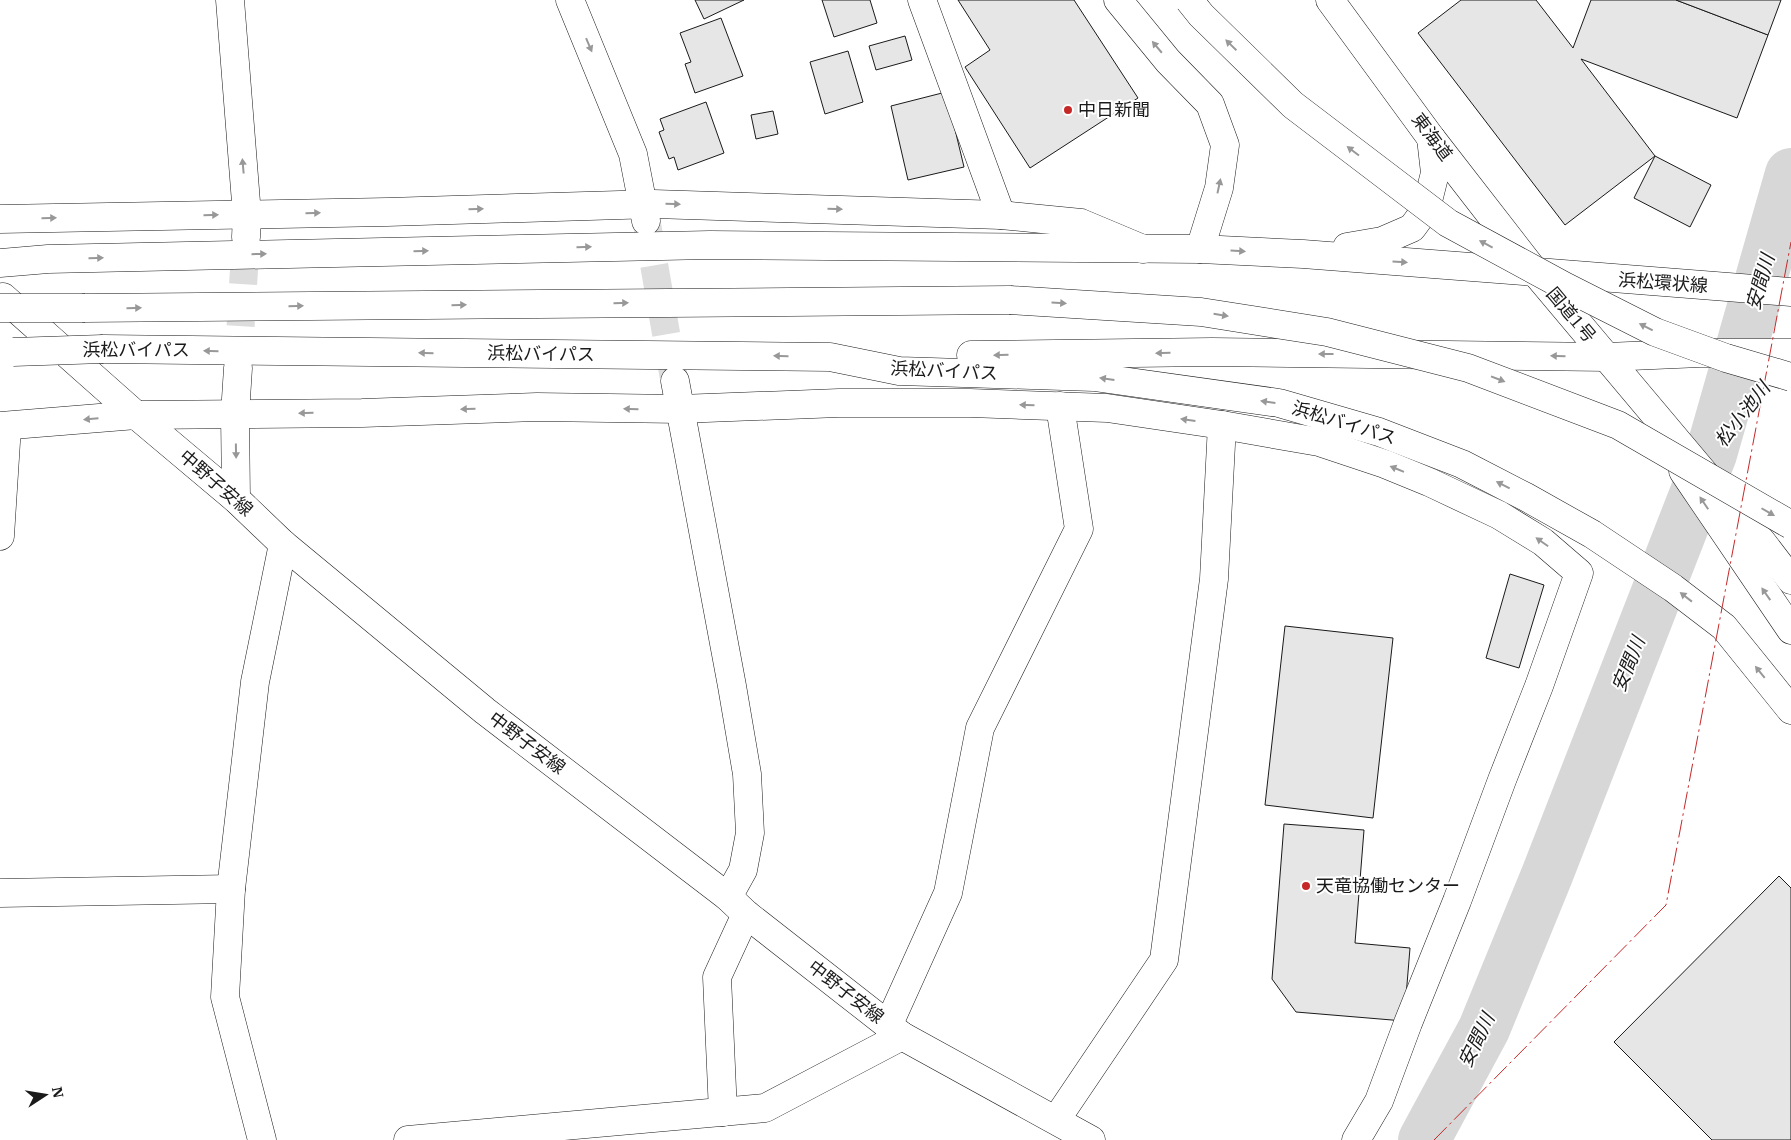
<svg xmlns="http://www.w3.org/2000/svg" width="1791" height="1140" font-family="'IBM Plex Serif','Noto Sans JP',serif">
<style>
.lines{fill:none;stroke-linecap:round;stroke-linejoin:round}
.river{stroke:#d7d7d7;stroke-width:52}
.building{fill:#e6e6e6;stroke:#1a1a1a}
.minor-tunnel{stroke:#ddd;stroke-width:28;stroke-dasharray:28 14;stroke-linecap:butt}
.minor-casing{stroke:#1a1a1a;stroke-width:29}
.major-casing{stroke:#1a1a1a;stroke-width:29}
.highway-casing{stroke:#1a1a1a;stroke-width:29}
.minor{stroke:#fff;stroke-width:28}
.major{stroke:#fff;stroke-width:28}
.highway{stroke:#fff;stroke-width:28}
.major-bridge-casing{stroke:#1a1a1a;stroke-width:29;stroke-linecap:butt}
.highway-bridge-casing{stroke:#1a1a1a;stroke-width:29;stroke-linecap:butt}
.major-bridge{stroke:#fff;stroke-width:28}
.highway-bridge{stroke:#fff;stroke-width:28}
.power{stroke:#c62828;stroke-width:1;stroke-dasharray:18 4 2.5 4;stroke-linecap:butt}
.oneway{fill:#989898}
.poi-dot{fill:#c62828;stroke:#fff;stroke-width:2}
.labels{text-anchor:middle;stroke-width:4;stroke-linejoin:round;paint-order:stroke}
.poi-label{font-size:18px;fill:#1a1a1a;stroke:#fff;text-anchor:start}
.street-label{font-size:18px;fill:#1a1a1a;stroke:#fff}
.water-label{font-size:19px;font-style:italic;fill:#1a1a1a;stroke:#fff}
</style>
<rect width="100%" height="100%" fill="#fff"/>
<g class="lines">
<path class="river" d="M1424 1140 1484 1029 1547 875 1711 454 1791 174"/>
</g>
<g class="building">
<path d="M695 0H744L704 19Z"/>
<path d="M822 0H870L877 23 834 37Z"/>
<path d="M958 0H1074L1138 98 1030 168 965 67 990 50Z"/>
<path d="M1461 0H1536L1573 48 1591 0H1676L1768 35 1737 118 1581 59 1655 156 1565 225 1418 33Z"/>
<path d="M1676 0H1781L1768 35Z"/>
<path d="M721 18 743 76 695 93 685 64 691 62 680 33Z"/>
<path d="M905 36 912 60 876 70 869 46Z"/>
<path d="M848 51 863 102 825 114 810 62Z"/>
<path d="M946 92 964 167 908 180 891 106Z"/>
<path d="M706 102 724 153 678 170 674 157 669 159 659 132 664 130 660 119Z"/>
<path d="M773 111 778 134 756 139 751 115Z"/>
<path d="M1655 156 1711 185 1690 227 1634 198Z"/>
<path d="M1510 574 1544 585 1519 668 1486 658Z"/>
<path d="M1285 626 1393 638 1373 818 1265 805Z"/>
<path d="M1284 824 1364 830 1355 943 1410 948 1404 1021 1296 1012 1272 979Z"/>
<path d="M1779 876 1791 888V1140H1712L1614 1042Z"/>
</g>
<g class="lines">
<g class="minor-tunnel">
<path d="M647 224 674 379"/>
<path d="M238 368 246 237"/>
</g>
<defs>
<g id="minor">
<path d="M230 0 247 215 246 237"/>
<path d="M570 0 633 154 646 221"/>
<path d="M922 0 1001 215"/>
<path d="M1118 0 1168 61 1210 104 1225 145 1219 188 1200 249"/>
<path d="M0 219 387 212 654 204 1001 215 1081 223 1143 249"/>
<path d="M675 381 732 686 747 774 750 833 743 870 728 897"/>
<path d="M0 426 136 415 362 413 537 407 680 409 839 403H970L1107 408 1222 425 1319 442 1385 464 1429 482 1499 515 1543 542 1579 573 1539 686 1502 780 1457 901 1408 1023 1379 1101 1356 1140"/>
<path d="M236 499 235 414 238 368"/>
<path d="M0 536 7 426"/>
<path d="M0 893 231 889"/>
<path d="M888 1026 948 893 980 728 1079 529 1060 406"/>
<path d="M723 1112 717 977 746 914"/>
<path d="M1056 1120 1164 960 1214 579 1222 425"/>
<path d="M262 1140 225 997 231 889 255 682 283 544"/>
<path d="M408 1140 765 1108 902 1036"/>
</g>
<g id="major">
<path d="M1537 272 1791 292"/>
<path d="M3 297 136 415 236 499 283 544 485 711 728 897 746 914 902 1036 1091 1140"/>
<path d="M1607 357 1700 353H1791"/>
</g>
<g id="highway">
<path d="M1330 0 1431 138 1535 272 1762 542 1791 580"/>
<path d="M1347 247 1382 241 1412 228 1426 209 1435 173 1431 138"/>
<path d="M0 263 48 259 710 245 1200 249 1303 254 1535 272"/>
<path d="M85 308 1010 300"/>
<path d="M103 349 830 357 899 371 1094 377 1279 403 1379 432 1462 464 1526 497 1592 534 1673 588 1724 627 1791 710"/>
<path d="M971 355 1212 352 1607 357"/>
<path d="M1683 471 1791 630"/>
</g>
</defs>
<use href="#minor" class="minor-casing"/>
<use href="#major" class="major-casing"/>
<use href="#highway" class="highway-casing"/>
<use href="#minor" class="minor"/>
<use href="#major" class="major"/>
<use href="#highway" class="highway"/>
<defs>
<path id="major-bridge" d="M1189 0 1201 15 1293 105 1448 223 1566 287 1655 332 1726 358 1791 377"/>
<g id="highway-bridge">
<path d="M1010 300 1201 312 1327 332 1468 368 1618 425 1791 525"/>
<path d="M0 308H85"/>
<path d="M13 352 103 349"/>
</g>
</defs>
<use href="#major-bridge" class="major-bridge-casing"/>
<use href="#highway-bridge" class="highway-bridge-casing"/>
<use href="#major-bridge" class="major-bridge"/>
<use href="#highway-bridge" class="highway-bridge"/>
<path class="power" d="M1434 1140 1666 905 1791 242"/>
</g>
<defs><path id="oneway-solid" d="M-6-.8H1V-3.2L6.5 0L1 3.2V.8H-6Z" transform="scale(1.25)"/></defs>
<g class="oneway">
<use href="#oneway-solid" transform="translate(589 45) rotate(67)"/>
<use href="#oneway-solid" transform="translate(1231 45) rotate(-136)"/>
<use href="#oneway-solid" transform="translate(1157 47) rotate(-130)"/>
<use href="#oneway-solid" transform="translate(1353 151) rotate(-143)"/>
<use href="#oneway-solid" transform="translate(243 166) rotate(-95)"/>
<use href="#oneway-solid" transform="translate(1219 186) rotate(-78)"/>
<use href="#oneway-solid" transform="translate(673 204) rotate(2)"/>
<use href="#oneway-solid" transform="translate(476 209) rotate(-2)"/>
<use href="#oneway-solid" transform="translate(835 209) rotate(2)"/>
<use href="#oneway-solid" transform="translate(313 213) rotate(-1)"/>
<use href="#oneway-solid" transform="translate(211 215) rotate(-1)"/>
<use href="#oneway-solid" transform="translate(49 218) rotate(-1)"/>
<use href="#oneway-solid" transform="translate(1486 244) rotate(-152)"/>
<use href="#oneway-solid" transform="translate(584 247) rotate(-1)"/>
<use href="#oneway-solid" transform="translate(421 251) rotate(-1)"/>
<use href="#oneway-solid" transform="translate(1238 251) rotate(3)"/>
<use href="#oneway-solid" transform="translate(259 254) rotate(-1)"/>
<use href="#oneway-solid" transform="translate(96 258) rotate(-1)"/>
<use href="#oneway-solid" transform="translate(1400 262) rotate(4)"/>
<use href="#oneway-solid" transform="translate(621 303) rotate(-1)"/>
<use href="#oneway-solid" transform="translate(1059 303) rotate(4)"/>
<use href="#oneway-solid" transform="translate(459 305) rotate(-1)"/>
<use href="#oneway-solid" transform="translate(296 306) rotate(-1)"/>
<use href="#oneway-solid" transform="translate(134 308) rotate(-1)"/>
<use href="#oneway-solid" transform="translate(1221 315) rotate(9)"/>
<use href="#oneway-solid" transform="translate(1646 327) rotate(-153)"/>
<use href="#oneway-solid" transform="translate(211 351) rotate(-179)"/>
<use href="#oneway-solid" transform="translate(426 353) rotate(-179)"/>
<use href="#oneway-solid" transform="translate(1163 353) rotate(179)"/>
<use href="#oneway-solid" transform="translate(1326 354) rotate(-180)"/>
<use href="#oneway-solid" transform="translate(1001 355) rotate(179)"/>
<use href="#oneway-solid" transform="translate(781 356) rotate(-179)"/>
<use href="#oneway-solid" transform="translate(1558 356) rotate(-179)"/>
<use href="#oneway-solid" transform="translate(1107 379) rotate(-172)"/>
<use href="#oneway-solid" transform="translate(1498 379) rotate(21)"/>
<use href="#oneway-solid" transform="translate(1268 402) rotate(-172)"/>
<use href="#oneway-solid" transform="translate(1027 405) rotate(-178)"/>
<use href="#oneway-solid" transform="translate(468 409) rotate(178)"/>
<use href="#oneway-solid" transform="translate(631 409) rotate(-179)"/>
<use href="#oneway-solid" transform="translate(306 413) rotate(179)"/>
<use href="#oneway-solid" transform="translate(91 419) rotate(175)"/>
<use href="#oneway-solid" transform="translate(1188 420) rotate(-172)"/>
<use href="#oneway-solid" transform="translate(236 451) rotate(89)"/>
<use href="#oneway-solid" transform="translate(1397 469) rotate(-158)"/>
<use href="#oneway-solid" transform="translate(1503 485) rotate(-153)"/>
<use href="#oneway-solid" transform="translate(1704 503) rotate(-124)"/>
<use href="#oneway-solid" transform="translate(1768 512) rotate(30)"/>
<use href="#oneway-solid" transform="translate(1542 542) rotate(-145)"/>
<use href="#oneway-solid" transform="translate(1766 594) rotate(-125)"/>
<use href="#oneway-solid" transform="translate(1686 597) rotate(-142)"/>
<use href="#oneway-solid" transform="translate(1760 672) rotate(-129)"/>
</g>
<g class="poi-dot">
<circle cx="1068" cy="110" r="5"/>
<circle cx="1306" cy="886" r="5"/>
</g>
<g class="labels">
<g class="poi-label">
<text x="1078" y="116">中日新聞</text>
<text x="1316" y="892">天竜協働センター</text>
</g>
<g class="street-label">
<text transform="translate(1432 137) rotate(53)" y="6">東海道</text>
<text transform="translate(1663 283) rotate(4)" y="6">浜松環状線</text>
<text transform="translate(1571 315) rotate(50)" y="6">国道1号</text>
<text x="136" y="356">浜松バイパス</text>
<text transform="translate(541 354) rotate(1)" y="6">浜松バイパス</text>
<text transform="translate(944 371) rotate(3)" y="6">浜松バイパス</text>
<text transform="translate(1344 423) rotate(17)" y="6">浜松バイパス</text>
<text transform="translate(216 483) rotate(41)" y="6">中野子安線</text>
<text transform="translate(527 743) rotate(37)" y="6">中野子安線</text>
<text transform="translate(846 992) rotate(38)" y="6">中野子安線</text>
</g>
<g class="water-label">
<text transform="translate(1760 282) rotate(-74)" y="7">安間川</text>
<text transform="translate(1742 414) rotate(-52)" y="7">松小池川</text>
<text transform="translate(1628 664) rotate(-68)" y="7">安間川</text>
<text transform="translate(1476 1040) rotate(-64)" y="7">安間川</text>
</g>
</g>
<g transform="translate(45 1095) rotate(78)" stroke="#ffffff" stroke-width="4" paint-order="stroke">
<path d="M0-4L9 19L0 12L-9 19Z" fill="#1a1a1a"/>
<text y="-8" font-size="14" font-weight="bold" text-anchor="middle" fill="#1a1a1a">N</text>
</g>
</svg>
